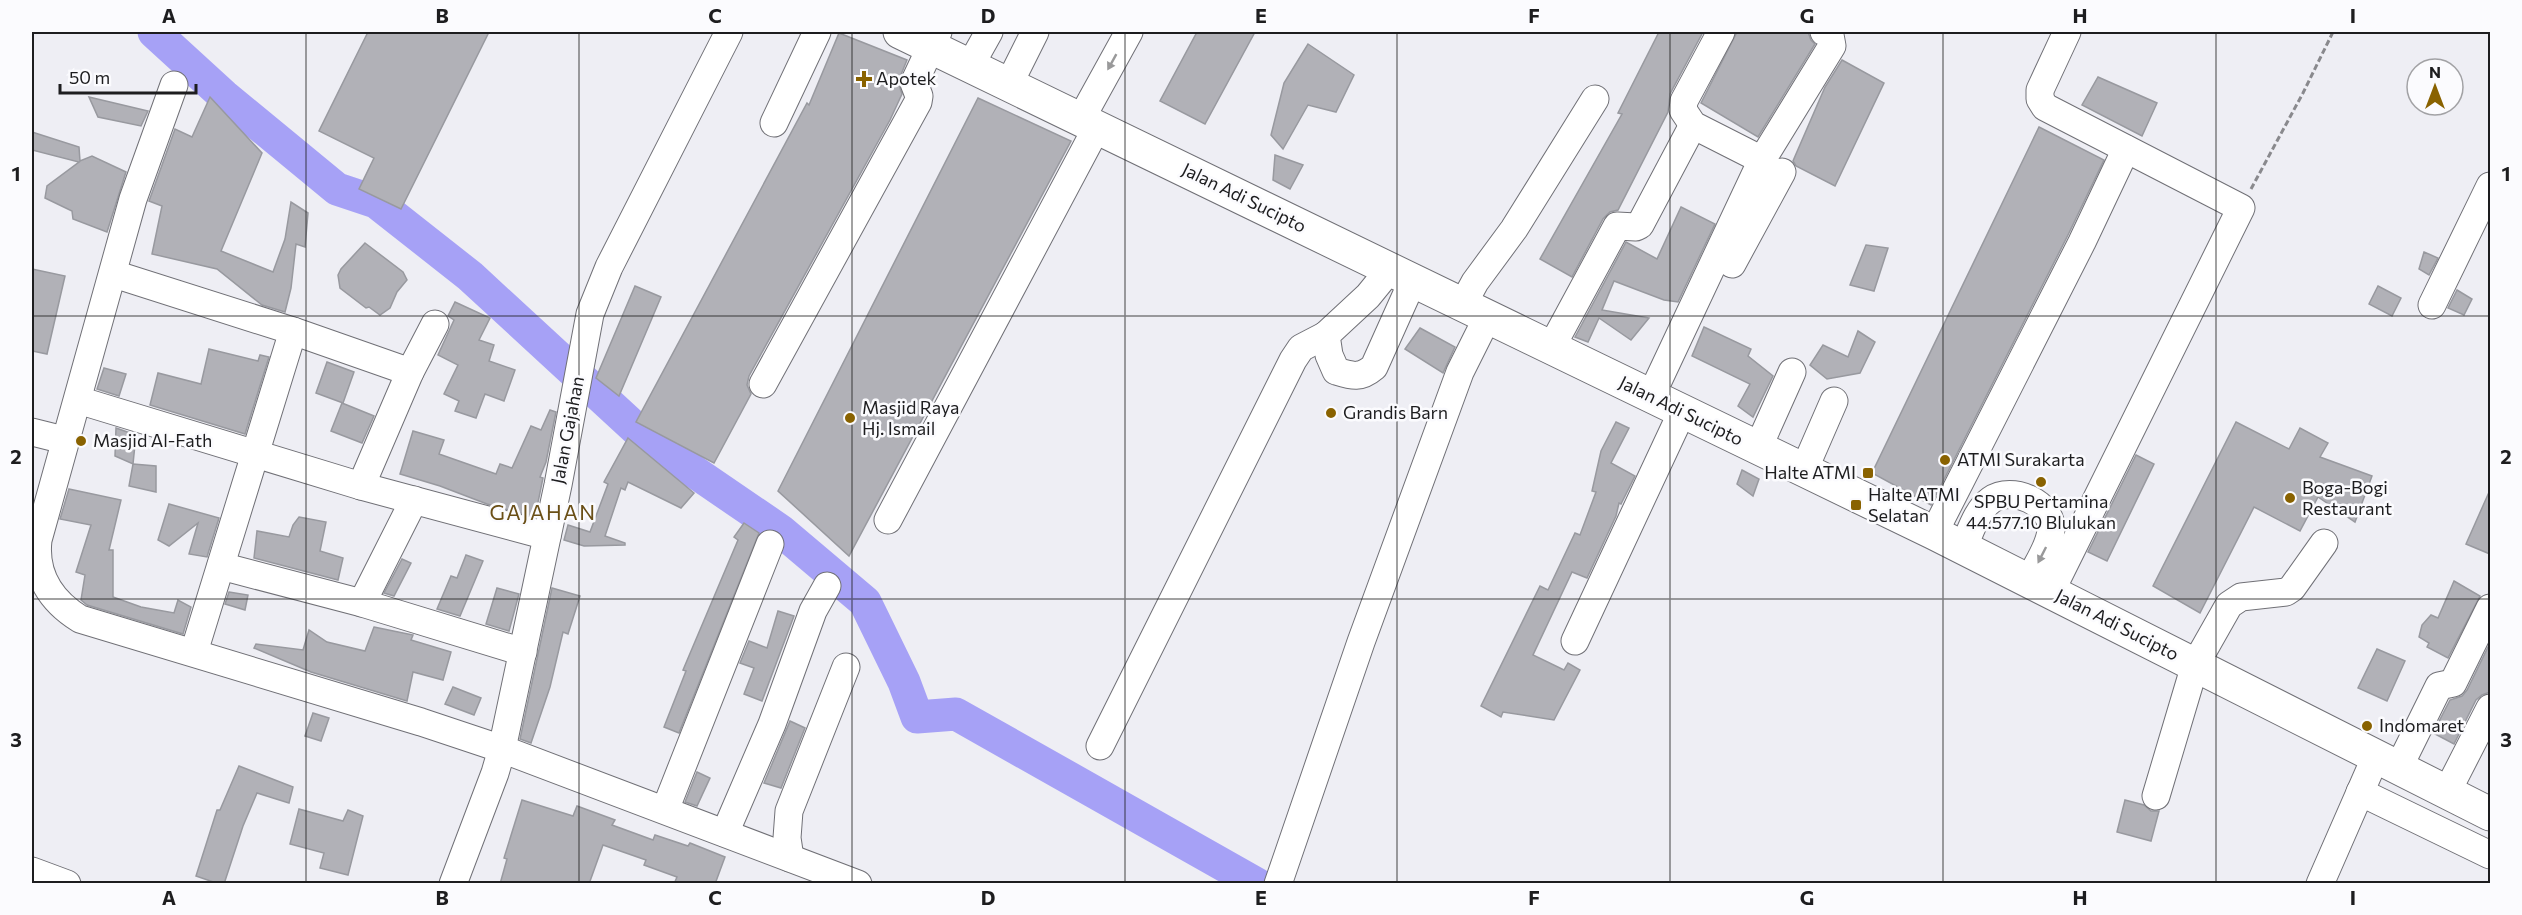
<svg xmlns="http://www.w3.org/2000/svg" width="2522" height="915" font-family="Commissioner,sans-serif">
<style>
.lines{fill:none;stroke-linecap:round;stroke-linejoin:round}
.river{stroke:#a6a1f6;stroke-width:33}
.building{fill:#b1b1b7;stroke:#98999f;stroke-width:1.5}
.minor-casing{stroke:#707076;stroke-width:29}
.highway-casing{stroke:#707076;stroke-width:35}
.path{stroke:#89898d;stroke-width:3;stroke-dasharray:6 3;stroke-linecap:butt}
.minor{stroke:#fff;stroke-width:27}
.highway{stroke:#fff;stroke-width:33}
.oneway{fill:#99999a}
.grid{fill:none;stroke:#1d1d1f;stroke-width:1.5;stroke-opacity:0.55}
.poi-dot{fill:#896200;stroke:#fbfbfe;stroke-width:2}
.labels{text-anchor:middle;stroke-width:5;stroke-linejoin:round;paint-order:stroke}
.poi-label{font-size:18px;fill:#1d1d1f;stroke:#fbfbfe;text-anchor:start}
.street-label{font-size:18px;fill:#1d1d1f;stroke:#fbfbfe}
.quarter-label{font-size:21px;letter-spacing:1.5px;fill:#6a4f17;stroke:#fbfbfe}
.neatline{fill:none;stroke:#1d1d1f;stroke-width:2}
.grid-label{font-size:20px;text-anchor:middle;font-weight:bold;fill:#1d1d1f}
</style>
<rect width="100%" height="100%" fill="#eeeef4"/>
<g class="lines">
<path class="river" d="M154 32 224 96 337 189 376 202 470 276 648 440 781 531 865 602 904 682 917 717 956 714 1257 884"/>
</g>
<g class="building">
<path d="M368 32H489L401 209 359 189 374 158 319 131Z"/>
<path d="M1197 32H1255L1205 124 1160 101Z"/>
<path d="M1659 32H1703L1670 94 1668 112 1618 210 1610 212 1603 219 1572 277 1540 259 1622 114 1618 113Z"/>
<path d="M1737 32H1808L1811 40 1815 44 1758 137 1701 103Z"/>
<path d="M839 33 907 60 898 82 902 94 890 120 749 376 747 385 751 394 714 463 636 422 807 103 809 105Z"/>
<path d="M1308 44 1354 75 1336 112 1308 105 1283 149 1271 135 1284 83Z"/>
<path d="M1842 60 1884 83 1835 186 1796 166 1793 161 1825 87Z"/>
<path d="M2098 77 2157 103 2142 136 2082 105Z"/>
<path d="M89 97 148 111 141 126 98 117Z"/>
<path d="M210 97 262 153 221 251 273 272 285 239 291 202 308 213 305 247 296 244 291 288 285 312 262 305 217 269 152 254 162 206 149 201 175 129 192 137Z"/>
<path d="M978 98 1071 141 849 556 778 491Z"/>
<path d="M2039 127 2104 160 2068 235 1931 505 1872 473Z"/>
<path d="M32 132 79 147 80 161 92 156 126 172 107 232 73 219 72 211 45 198 47 186 79 162 32 150Z"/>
<path d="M1275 155 1303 165 1290 189 1273 180Z"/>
<path d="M1681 207 1715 224 1678 302 1664 300 1614 281 1602 310 1649 318 1631 340 1599 318 1588 342 1575 337 1626 242 1657 259Z"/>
<path d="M365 243 403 272 407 280 397 292 390 308 380 315 369 307 366 308 340 288 338 275 341 269Z"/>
<path d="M1866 245 1888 248 1874 291 1850 285Z"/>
<path d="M2424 252 2438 258 2429 275 2419 269Z"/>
<path d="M32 269 65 276 47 354 32 351Z"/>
<path d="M635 286 661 297 619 396 596 378Z"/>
<path d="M2378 286 2401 298 2392 316 2369 304Z"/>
<path d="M2457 290 2472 299 2464 315 2448 308Z"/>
<path d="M455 302 490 318 479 340 494 345 489 361 515 370 504 401 485 394 476 418 455 411 459 401 444 394 458 365 438 355 454 320 448 316Z"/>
<path d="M1704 327 1751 349 1748 356 1773 376 1753 417 1738 406 1750 384 1692 356Z"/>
<path d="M1420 328 1455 347 1443 373 1405 349Z"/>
<path d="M1858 331 1875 342 1860 373 1827 379 1810 365 1823 345 1848 357Z"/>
<path d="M209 349 258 361 260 355 269 357 245 434 150 405 158 373 201 384Z"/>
<path d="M327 362 354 372 343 403 316 393Z"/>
<path d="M104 368 126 374 119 396 97 389Z"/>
<path d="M342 403 374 416 362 443 331 431Z"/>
<path d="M550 410 556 412 546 462 540 477 543 478 535 517 487 504 440 486 400 474 413 431 444 440 439 454 496 474 500 464 512 468 531 426 541 430Z"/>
<path d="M1616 422 1629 428 1611 463 1635 476 1621 504 1619 503 1616 516 1587 578 1572 572 1533 655 1564 670 1568 663 1580 670 1554 720 1503 712 1501 717 1481 706 1540 586 1548 590 1575 533 1580 535 1596 492 1592 491 1601 451Z"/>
<path d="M2236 422 2289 449 2300 428 2328 443 2320 457 2372 476 2355 522 2318 497 2300 531 2254 507 2200 613 2153 586Z"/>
<path d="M116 428 136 435 133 464 115 456Z"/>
<path d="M628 438 694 493 681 508 628 482 625 490 621 488 605 536 625 543V545L584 546 564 540 568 525 590 532 608 484 604 482Z"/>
<path d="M2136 455 2154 464 2107 561 2088 552Z"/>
<path d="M133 464 156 466V492L129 486Z"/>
<path d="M1742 470 1759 479 1753 496 1737 484Z"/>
<path d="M69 489 121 500 109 550H113V597L141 607 174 613 178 600 191 607 183 634 87 605 81 600 85 575 76 572 91 525 60 519Z"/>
<path d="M2490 490V554L2466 544Z"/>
<path d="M169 504 219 518 207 557 189 554 198 523 169 546 158 540Z"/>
<path d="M299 517 326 522 320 551 343 558 338 580 254 558 257 531 289 537 293 525Z"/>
<path d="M744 523 759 533 679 733 664 727 686 671 683 670 738 540 734 537Z"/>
<path d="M466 555 483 561 460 616 437 609 451 576 457 578Z"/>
<path d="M402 559 411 563 394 596 384 593Z"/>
<path d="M2454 581 2480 596 2448 658 2427 647 2429 643 2419 637 2422 625 2431 615 2438 618Z"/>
<path d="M497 588 519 594 509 631 486 624Z"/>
<path d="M552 588 580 596 568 634 563 632 550 687 531 743 520 739Z"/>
<path d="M229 592 248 595 245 610 225 604Z"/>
<path d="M778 611 794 616 762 701 744 694 754 668 740 663 749 641 767 648Z"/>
<path d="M374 627 413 635 411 640 451 652 443 680 413 672 407 701 311 672 254 648 256 644 303 650 309 630 327 642 365 651Z"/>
<path d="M2490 643V692L2482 695 2476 700 2454 744 2433 733 2450 700 2462 696 2467 690Z"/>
<path d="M2377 649 2405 661 2387 701 2358 688Z"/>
<path d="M453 687 481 698 474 715 445 704Z"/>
<path d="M313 713 329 718 321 741 305 736Z"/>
<path d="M790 721 805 728 781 788 764 783Z"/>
<path d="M239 766 293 787 289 803 257 793 243 826 224 884H219L196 876 217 810H220Z"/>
<path d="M697 772 710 778 697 806 685 802Z"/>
<path d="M522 800 573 816 577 806 615 820 612 825 653 840 655 835 688 846 690 843 725 857 715 884H674L677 877 644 865 646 860 603 845 589 884H500L507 859 504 858Z"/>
<path d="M2125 800 2144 805 2151 811H2159L2151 841 2117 832Z"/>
<path d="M299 809 343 821 348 810 363 816 348 875 320 868 324 853 290 844Z"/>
</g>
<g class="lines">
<defs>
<g id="minor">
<path d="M1721 32 1684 101 1683 110 1693 125 1762 160"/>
<path d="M970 66 989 32"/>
<path d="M1009 84 1035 32"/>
<path d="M174 85 133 199 38 540C34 575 51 601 80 619L421 722 502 749 858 884"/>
<path d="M1081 119 1129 32"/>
<path d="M774 123 817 32"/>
<path d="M1732 264 1782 172"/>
<path d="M1390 269 1368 296 1326 335 1329 355 1336 371C1352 376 1360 379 1374 367L1413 280"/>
<path d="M114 274 293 331 410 372"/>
<path d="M1463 304 1475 282 1514 229 1595 99"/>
<path d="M2432 305 2490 186"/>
<path d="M1551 348 1617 226 1636 227 1640 225 1693 125"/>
<path d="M763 384 918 102 919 96 914 83 938 32"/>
<path d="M1651 396 1762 160 1832 46 1830 35 1824 32"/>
<path d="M78 400 361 486 547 536"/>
<path d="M32 432 64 440"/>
<path d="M1758 448 1792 372"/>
<path d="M1804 470 1834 401"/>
<path d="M361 486 410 372 435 324"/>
<path d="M888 520 1097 127"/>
<path d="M1934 533 2082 242 2126 149"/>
<path d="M1963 548C1971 531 1976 511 1991 500 2012 485 2053 503 2051 530 2050 547 2036 565 2029 581"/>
<path d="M221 566 362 603 523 652"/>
<path d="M2051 591 2241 208 2045 107 2040 99V90L2067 32"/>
<path d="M362 603 414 500"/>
<path d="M1575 641 1682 412"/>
<path d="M194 652 293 331"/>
<path d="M1100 746 1293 360 1301 348 1326 335"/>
<path d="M2399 767 2439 686 2453 683 2490 608"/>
<path d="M2360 792 2490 855"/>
<path d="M2447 792 2490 708"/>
<path d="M2156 796 2195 665 2229 605 2241 597 2286 592 2292 588 2324 543"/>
<path d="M665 810 770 544"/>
<path d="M725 833 772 724 813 611 827 586"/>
<path d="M790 858 787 838 789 811 846 667"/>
<path d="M32 871 67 884"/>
<path d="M453 884 495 773 502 749 558 485 590 314 609 267 729 32"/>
<path d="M1278 884 1361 642 1460 372 1488 316"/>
<path d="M2320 884 2376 756"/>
</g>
<path id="highway" d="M900 32 1934 533 2490 814"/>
</defs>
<use href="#minor" class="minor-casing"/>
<use href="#highway" class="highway-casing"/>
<path class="path" d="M2251 189 2303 93 2333 32"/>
<use href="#minor" class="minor"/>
<use href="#highway" class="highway"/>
</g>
<defs><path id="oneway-solid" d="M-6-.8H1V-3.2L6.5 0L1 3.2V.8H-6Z" transform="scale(1.5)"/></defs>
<g class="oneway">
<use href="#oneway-solid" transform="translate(1112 62) rotate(119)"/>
<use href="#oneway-solid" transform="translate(2042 555) rotate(117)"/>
</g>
<path class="grid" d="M306 32V884M579 32V884M852 32V884M1125 32V884M1397 32V884M1670 32V884M1943 32V884M2216 32V884M32 316H2490M32 599H2490"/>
<g class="poi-dot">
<path d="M861 70h6v6h6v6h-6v6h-6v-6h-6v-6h6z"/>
<circle cx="1331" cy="413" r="6"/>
<circle cx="850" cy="418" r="6"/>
<circle cx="81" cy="441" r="6"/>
<circle cx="1945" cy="460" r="6"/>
<rect x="1862" y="467" width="12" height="12" rx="3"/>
<circle cx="2041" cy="482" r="6"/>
<circle cx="2290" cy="498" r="6"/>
<rect x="1850" y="499" width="12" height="12" rx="3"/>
<circle cx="2367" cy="726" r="6"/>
</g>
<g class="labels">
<g class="poi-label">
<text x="876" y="85">Apotek</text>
<text x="862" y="414">Masjid Raya<tspan x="862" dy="21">Hj. Ismail</tspan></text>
<text x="1343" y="419">Grandis Barn</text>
<text x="93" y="447">Masjid Al-Fath</text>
<text x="1957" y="466">ATMI Surakarta</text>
<text x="1856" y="479" text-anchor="end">Halte ATMI</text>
<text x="2302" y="494">Boga-Bogi<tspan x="2302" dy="21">Restaurant</tspan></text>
<text x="1868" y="501">Halte ATMI<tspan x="1868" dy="21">Selatan</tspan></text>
<text x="2041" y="508" text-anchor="middle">SPBU Pertamina<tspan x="2041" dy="21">44.577.10 Blulukan</tspan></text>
<text x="2379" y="732">Indomaret</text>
</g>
<g class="street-label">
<text transform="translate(1244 198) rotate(26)" y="6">Jalan Adi Sucipto</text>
<text transform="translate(1681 411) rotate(26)" y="6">Jalan Adi Sucipto</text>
<text transform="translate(568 430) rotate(-79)" y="6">Jalan Gajahan</text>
<text transform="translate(2117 625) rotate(27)" y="6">Jalan Adi Sucipto</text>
</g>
<g class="quarter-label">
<text x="543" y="520">GAJAHAN</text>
</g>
</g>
<rect width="2522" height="915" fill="none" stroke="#fbfbfe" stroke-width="66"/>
<g transform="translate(2435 87)"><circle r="28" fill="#fbfbfe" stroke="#a2a2a5" stroke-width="1.5"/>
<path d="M0-4.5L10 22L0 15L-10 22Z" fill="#896200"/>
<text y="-9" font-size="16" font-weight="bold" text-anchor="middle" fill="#1d1d1f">N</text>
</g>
<path d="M60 84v9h136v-9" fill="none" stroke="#1d1d1f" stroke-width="3"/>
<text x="69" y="84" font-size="18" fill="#1d1d1f" stroke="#fbfbfe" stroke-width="4.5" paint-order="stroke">50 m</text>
<rect x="33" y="33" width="2456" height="849" class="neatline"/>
<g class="grid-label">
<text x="169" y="23">A</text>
<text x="442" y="23">B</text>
<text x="715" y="23">C</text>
<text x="988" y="23">D</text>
<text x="1261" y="23">E</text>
<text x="1534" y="23">F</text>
<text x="1807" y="23">G</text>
<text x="2080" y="23">H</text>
<text x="2353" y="23">I</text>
<text x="16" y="181">1</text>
<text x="2506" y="181">1</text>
<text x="16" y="464">2</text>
<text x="2506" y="464">2</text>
<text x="16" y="747">3</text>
<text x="2506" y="747">3</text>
<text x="169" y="905">A</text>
<text x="442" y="905">B</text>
<text x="715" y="905">C</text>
<text x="988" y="905">D</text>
<text x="1261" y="905">E</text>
<text x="1534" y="905">F</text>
<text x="1807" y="905">G</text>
<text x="2080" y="905">H</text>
<text x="2353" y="905">I</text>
</g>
</svg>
